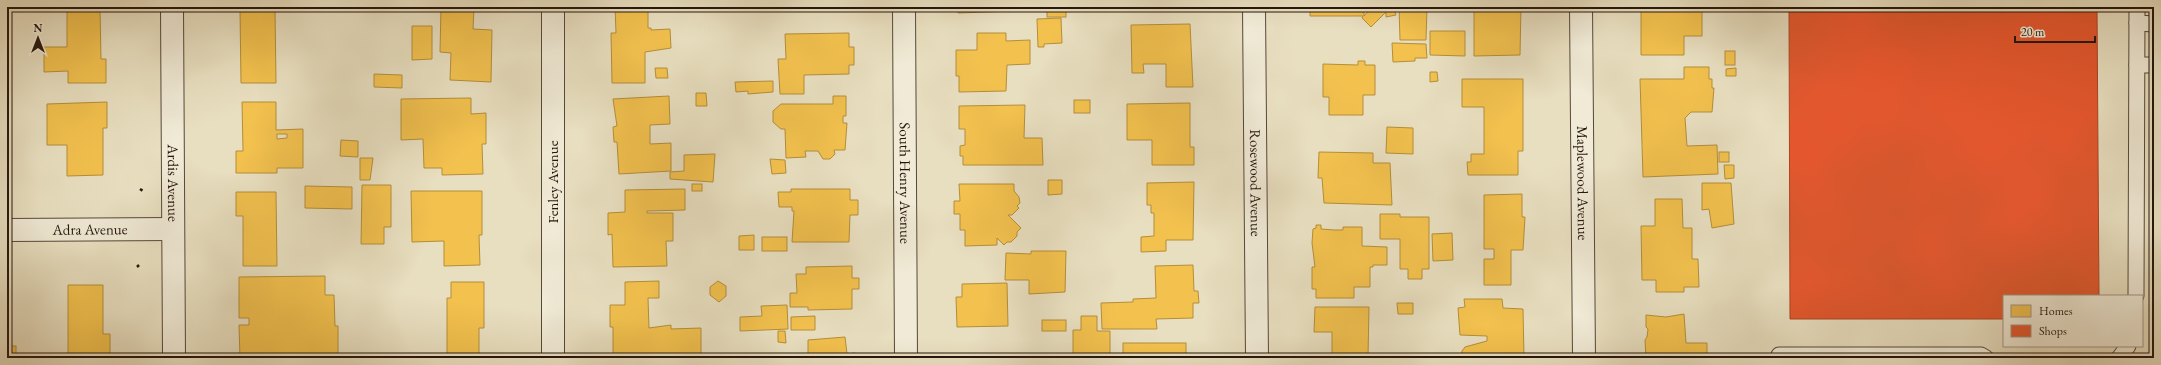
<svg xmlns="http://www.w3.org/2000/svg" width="2161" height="365" font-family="'EB Garamond',serif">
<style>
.homes{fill:#f2c14e;stroke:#b48e3a;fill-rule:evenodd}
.shops{fill:#e4572e;stroke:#ab4424}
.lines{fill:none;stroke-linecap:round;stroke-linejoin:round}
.service-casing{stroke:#56483a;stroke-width:17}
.minor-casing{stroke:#56483a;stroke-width:24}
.path{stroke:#25160d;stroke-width:2.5;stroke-dasharray:3 2;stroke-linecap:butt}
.service{stroke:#f0ead6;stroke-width:15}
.minor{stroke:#f0ead6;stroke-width:22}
.labels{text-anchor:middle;stroke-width:4;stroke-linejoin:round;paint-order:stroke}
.street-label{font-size:15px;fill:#25160d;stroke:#f0ead6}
</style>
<rect width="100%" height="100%" fill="#e8dfc0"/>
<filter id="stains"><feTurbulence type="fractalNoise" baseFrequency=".005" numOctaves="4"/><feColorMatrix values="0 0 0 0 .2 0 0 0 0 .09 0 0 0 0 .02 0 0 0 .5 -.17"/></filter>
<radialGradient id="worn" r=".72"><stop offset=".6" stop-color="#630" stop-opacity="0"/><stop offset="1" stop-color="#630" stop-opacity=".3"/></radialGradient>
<g class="homes">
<path d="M441 7H474L473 29 492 30 491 82 450 80 451 53 440 52Z"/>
<path d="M615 7H648V28H651V30L670 29 671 48 645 52V83H612L611 33H616Z"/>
<path d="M958 7H1014V11L958 13Z"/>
<rect x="1047" y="7" width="19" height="10"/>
<path d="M1310 7H1364V16L1372 7H1394L1396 15 1386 17V12L1371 27 1362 18 1363 16H1310Z"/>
<path d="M1399 7H1427L1426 40H1400Z"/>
<path d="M1474 7H1521L1520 55 1474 56Z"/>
<path d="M1641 7H1702V36H1684V55H1641Z"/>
<path d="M240 10H275L276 83H241Z"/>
<path d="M67 11H100L101 59H106V83H68V71L44 72V47H67Z"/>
<path d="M1061 18 1062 43 1044 44V47H1038L1037 19Z"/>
<path d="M1190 24 1193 87H1166V64H1143L1144 73H1132L1131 25Z"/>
<path d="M412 26H432V59L412 60Z"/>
<path d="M1430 31H1465V56L1430 55Z"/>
<path d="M849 33V47H854V65H849V74L804 75V94H780L778 59H786L785 34Z"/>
<path d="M977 33H1006V41L1030 40V64L1007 65 1006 91 959 92V76H956V50H977Z"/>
<path d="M1392 43 1426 44 1427 58H1415V61L1393 62Z"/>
<rect x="1725" y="51" width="10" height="14"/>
<path d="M1358 61H1365V65H1375V95H1363V115H1329V97H1323V64L1358 65Z"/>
<path d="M1684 67H1709V79H1712V88H1714L1712 112H1691L1685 118 1687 146 1717 145 1718 174 1643 177 1640 79H1684Z"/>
<path d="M655 68H667L668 78H656Z"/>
<path d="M1736 68V76H1726V69Z"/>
<path d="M1430 72H1437L1438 81 1430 82Z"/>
<path d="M374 74 402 75V88L374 87Z"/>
<path d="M1462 79H1523V151H1518V175H1468L1467 162H1471V154H1484V107H1462Z"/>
<path d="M773 81V92L748 94V91L736 92 735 82Z"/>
<path d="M696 93H706L707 106H696Z"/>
<path d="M669 96 670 124 650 125V144L671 143V171L619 174 617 142H614L613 127 617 126 613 99Z"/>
<path d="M833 96H846V116H843V123H847L845 150H834L835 154 830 159H823L818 151H805L806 157 786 158 785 129H781L773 122V111L781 104H833Z"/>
<path d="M471 98V114L486 113V144H482L483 174 442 175V168H424L423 139 401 140V99Z"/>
<rect x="1074" y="100" width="16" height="13"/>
<path d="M107 102V128H103V175L67 176V145H47V104Z"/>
<path d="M242 102H276V130L303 129V168H277V173H236V151H243ZM277 134H287V138L277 139Z"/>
<path d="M1190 103V147H1194V165H1152V140H1127V104Z"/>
<path d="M1025 105 1024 138H1042L1043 165H963V156H960V146L965 145V129H959V106Z"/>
<path d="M1387 127 1413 128V154L1386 153Z"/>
<path d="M341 140 358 141V157L340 156Z"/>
<path d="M1319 152 1373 153V163H1390L1392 205 1324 203 1322 178H1318Z"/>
<rect x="1719" y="152" width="10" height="10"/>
<path d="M715 154 713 182 670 179V172L684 171V155Z"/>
<path d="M360 158H373L370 180H360Z"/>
<path d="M770 159 785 160 786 173 772 174Z"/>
<path d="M1724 165H1734V178L1725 179Z"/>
<path d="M1048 180H1062V194L1048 195Z"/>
<path d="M1194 182 1193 240H1166V251L1141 252V237L1154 236V213H1151V205H1147V183Z"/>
<path d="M1702 183H1731L1734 224 1712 228 1709 209 1702 210Z"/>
<rect x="692" y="184" width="10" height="7"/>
<path d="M959 184H1014V191L1019 197 1020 203 1017 206 1019 208 1012 215H1008L1021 228 1017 232V236L1011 242H1007L1004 245 997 238V245L965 246V230H960V214H954V201H960Z"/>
<path d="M362 185H391V227H384V244H361Z"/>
<path d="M305 186 352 187V209L305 208Z"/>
<path d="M685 189V210L647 211V213H673V241H666L667 266 613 267 612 234 608 235V213L625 212V190Z"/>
<path d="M791 189H850V200H858V215H850L849 242H792L794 211H792V207H779L778 192H791Z"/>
<path d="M411 191H482V235H479L480 265 444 266V241L412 242Z"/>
<path d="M236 192H276L277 266H243V216H236Z"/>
<path d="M1522 194V217H1525L1523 250H1511V285H1484V259H1494V249H1484V195Z"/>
<path d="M1655 199H1682L1683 228H1692V259H1698L1699 287H1684V292H1656V280H1642L1641 226H1655Z"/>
<path d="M1380 214H1400V217H1429V269H1422V279H1408V269H1400V239H1380Z"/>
<path d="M1316 225H1321V229L1334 230H1343V227H1362V246L1387 247V265H1373V267H1370V287H1354V298H1316V289H1312V267H1315L1312 243 1313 229 1316 228Z"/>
<path d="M1452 233 1453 260 1433 261 1432 234Z"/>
<path d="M754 235V250H739V236Z"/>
<rect x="762" y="237" width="25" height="14"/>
<path d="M1031 251H1066L1065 292 1029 294V280H1005L1006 253 1031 254Z"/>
<path d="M1193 265 1194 291H1198L1199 303H1193V318L1156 319 1157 329H1102L1101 303 1133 302V299L1156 298 1155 266Z"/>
<path d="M852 266V278H859V289H852V309L808 310V307H790V293H797L796 274H806V267Z"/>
<path d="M325 276V295H334L335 326H338V358H240L239 325H249V318H239V277Z"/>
<path d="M659 281V298H648L649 328 671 325V329L701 328V358L613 357V327H610V305H625V282Z"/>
<path d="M718 281 726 286V296L719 302 710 295V287Z"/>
<path d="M451 282H484V328H479V358H447V298H451Z"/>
<path d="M1007 283 1008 326 957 327 956 297H962V284Z"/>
<path d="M68 285H103V334H110V358H68Z"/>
<path d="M1464 299H1502L1503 308 1523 309 1524 358H1461L1462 351 1465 347 1487 341V336L1460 335 1458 308 1465 307Z"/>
<path d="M1397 303H1413V314H1398Z"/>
<path d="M787 305 788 329 740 331V317L762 316 761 306Z"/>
<path d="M1315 307H1369L1368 356 1398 358H1321L1332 357V332H1314Z"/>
<path d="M1684 314 1686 343H1707V358H1646L1645 340 1647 337 1648 329 1646 327V315L1666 317Z"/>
<path d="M815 316V330H791V317Z"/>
<path d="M1081 316H1097V331H1110V358H1073V330H1081Z"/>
<rect x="1042" y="320" width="24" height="11"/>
<path d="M778 331H785L786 343 778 342Z"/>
<path d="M845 337 847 354 855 353V358H772V356H808V340Z"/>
<rect x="1123" y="343" width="63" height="15"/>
<rect x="7" y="346" width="9" height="12"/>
</g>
<path class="shops" d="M1789 7H2097L2099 296H2004V319H1790Z"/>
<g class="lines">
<defs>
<g id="service">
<path d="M2137 23 2154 24"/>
<path d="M2137 65H2154"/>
<path d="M2136 296 2137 7"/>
<path d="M1779 355H1981L1986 358"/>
<path d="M2119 358 2128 346"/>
</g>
<g id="minor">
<path id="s1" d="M172 7 174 358"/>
<path id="s2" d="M904 7 906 358"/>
<path id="s3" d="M1254 7 1257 358"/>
<path id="s4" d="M1581 7 1584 358"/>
<path id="s5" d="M7 230 173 229"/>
<path d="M553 358V7"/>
</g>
</defs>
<use href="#service" class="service-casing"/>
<use href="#minor" class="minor-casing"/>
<g class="path">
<path d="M140 189 143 191"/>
<path d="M137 267 139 265"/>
</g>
<use href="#service" class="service"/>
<use href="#minor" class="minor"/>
</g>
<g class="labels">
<g class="street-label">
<text transform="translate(553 182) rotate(-90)" y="5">Fenley Avenue</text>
<text dy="5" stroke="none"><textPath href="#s2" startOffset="176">South Henry Avenue</textPath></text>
<text dy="5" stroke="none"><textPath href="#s3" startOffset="176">Rosewood Avenue</textPath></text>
<text dy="5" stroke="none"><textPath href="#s4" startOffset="176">Maplewood Avenue</textPath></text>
<text dy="5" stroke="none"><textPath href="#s1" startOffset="176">Ardis Avenue</textPath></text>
<text dy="5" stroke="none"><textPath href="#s5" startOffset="83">Adra Avenue</textPath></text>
</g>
</g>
<rect width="2161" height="365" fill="none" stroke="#e8dfc0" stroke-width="24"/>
<rect x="8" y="8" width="2145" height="349" fill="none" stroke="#25160d" stroke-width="2"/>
<rect x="12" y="12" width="2137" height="341" fill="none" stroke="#25160d"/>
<rect x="2003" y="295" width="140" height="52" fill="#f0ead6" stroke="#9f9586"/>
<rect x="2011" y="305" width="20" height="12" fill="#f2c14e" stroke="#9f9586"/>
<text x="2039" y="315" font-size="12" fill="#25160d">Homes</text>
<rect x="2011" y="325" width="20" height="12" fill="#e4572e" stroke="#9f9586"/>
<text x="2039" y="335" font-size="12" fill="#25160d">Shops</text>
<g transform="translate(38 38)" stroke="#f0ead6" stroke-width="3" paint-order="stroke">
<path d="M0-3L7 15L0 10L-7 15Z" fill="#25160d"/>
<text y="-6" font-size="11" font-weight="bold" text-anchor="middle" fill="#25160d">N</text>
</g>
<path d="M2015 36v6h80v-6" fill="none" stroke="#25160d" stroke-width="2"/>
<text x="2021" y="36" font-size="12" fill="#25160d" stroke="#f0ead6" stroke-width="3" paint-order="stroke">20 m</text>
<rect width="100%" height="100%" filter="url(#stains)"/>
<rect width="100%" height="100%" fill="url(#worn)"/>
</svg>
